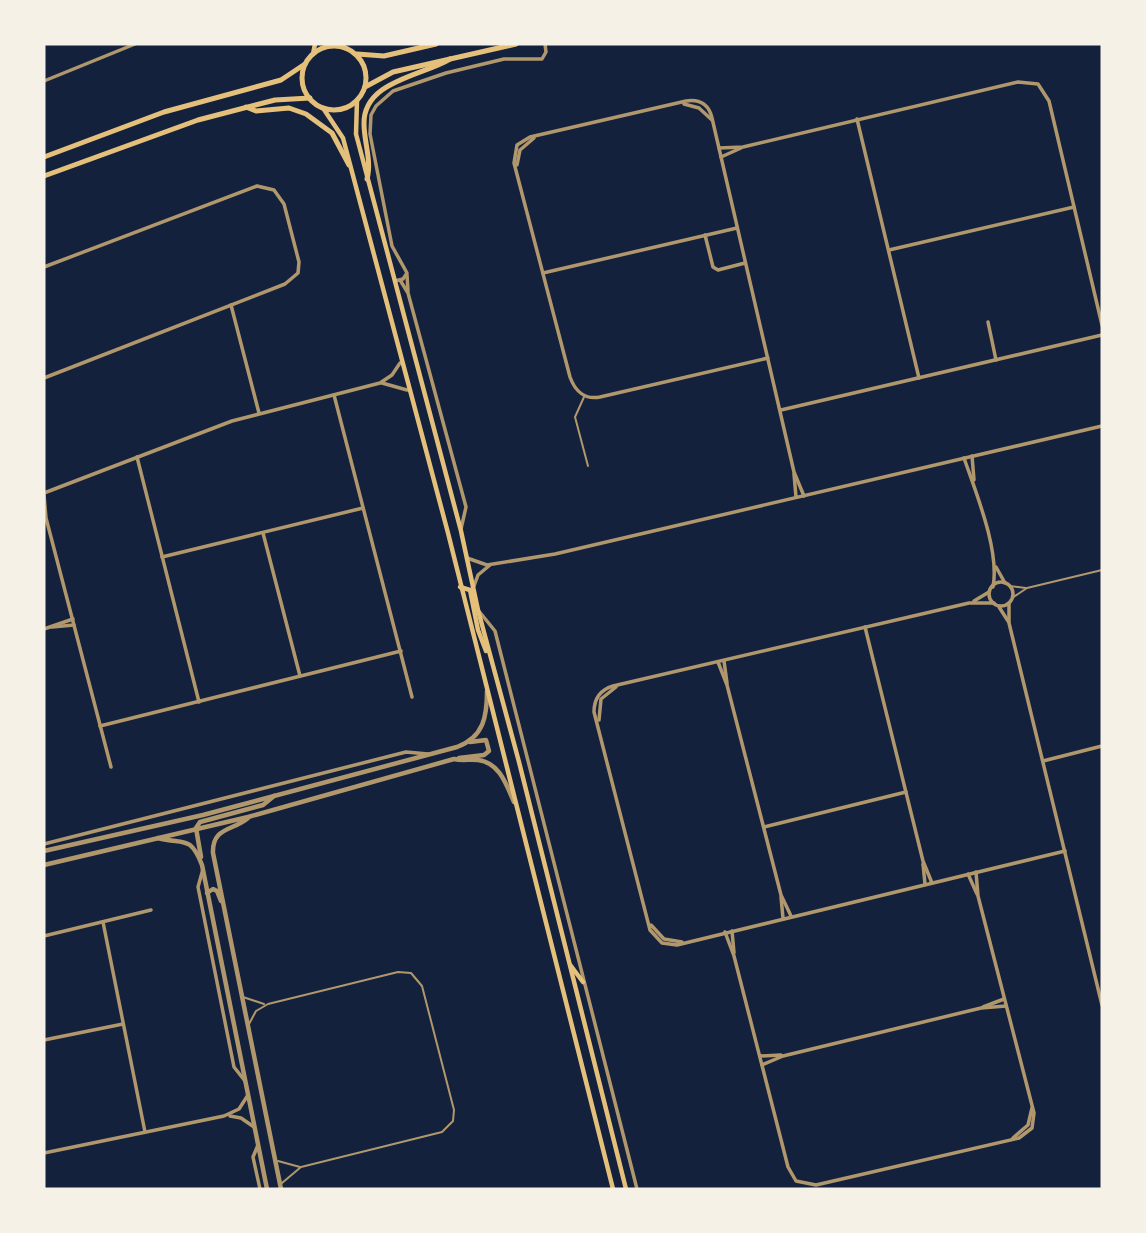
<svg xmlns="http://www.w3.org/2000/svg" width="1146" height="1233" font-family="'Noto Sans',sans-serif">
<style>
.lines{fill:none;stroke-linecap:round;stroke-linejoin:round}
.service{stroke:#b1986c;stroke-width:2}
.minor{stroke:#b1986c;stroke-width:3.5}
.tertiary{stroke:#b1986c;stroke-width:4.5}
.secondary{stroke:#e5c07b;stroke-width:4.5}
.primary{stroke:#e5c07b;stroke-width:5}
</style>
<rect width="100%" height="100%" fill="#14213d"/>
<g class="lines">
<g class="service">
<path d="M584 397 575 417 588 466"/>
<path d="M1009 586 1026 588"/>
<path d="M1012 598 1027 588 1102 570"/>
<path d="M243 997 264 1004"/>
<path d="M249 1024 256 1011 268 1004 398 972 411 973 422 986 454 1110 453 1121 442 1132 301 1167 282 1183"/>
<path d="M278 1161 300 1167"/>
</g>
<g class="minor">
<path d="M44 81 135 44"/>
<path d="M684 104 699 108 712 120"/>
<path d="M857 119 919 378"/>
<path d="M719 148 743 147 1018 82 1038 84 1049 101 1102 325"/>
<path d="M721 157 741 148"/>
<path d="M517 165 520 150 534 138"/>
<path d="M705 235 713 267 718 270 745 263"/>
<path d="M889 250 1074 207"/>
<path d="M44 267 257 186 274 190 284 204 299 262 298 273 285 284 44 378"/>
<path d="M543 273 737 228"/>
<path d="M407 275 408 291"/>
<path d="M400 280 408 293 466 507 461 529"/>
<path d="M395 281 403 279 407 273 392 246 370 134 371 115 376 106 393 91 446 73 504 59H542L546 52 545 44"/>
<path d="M231 305 259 413"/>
<path d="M988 322 996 360"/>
<path d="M768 358 600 397C585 400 575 391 570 377L514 163 517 145 530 137 686 101C700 99 709 105 712 118L794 472 804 496"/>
<path d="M382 383 407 390"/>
<path d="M334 395 412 697"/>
<path d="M781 410 1102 335"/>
<path d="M972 456 974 480"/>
<path d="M137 457 199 702"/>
<path d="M964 458C976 493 1000 551 993 587"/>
<path d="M794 474 796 497"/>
<path d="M44 493 232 421 380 383 392 375 400 363"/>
<path d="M44 495 46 518 111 767"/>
<path d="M263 533 300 676"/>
<path d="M162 557 363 508"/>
<path d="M467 558 487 565 555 554 1102 426"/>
<path d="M996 567 1005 583"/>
<circle cx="1001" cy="594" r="12"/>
<path d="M474 586 478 575 490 565"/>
<path d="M974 601 989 592"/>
<path d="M994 603H969L613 686C600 690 594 698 594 712L650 930 662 943 677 945 1065 851"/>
<path d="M1009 603V623L1102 1005"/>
<path d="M999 607 1008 621"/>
<path d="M478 610 495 631 637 1189"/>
<path d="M52 627 74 625"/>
<path d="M865 627 923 861 932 883"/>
<path d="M44 629 73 619"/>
<path d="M724 661 727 683"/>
<path d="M718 662 727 685 781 895 791 916"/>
<path d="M599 720 601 699 616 687"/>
<path d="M100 726 401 651"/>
<path d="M1043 761 1102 746"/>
<path d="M764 827 906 792"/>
<path d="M44 844 406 752 428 754"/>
<path d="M923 864 925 884"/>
<path d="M203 869 198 887 234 1067 245 1081"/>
<path d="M968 874 977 894"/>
<path d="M781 897 783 918"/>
<path d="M103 922 145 1132"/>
<path d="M651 925 664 939 682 942"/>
<path d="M732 931 734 953"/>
<path d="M725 932 734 956 788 1167 796 1181 816 1185 1019 1138 1032 1128 1034 1113 978 896 976 872"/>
<path d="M44 936 151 910"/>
<path d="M983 1007 1004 999"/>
<path d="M44 1040 123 1024"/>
<path d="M760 1056 781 1055"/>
<path d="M762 1065 783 1056 981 1008 1006 1006"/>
<path d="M230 1116 241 1118 254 1127"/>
<path d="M1013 1138 1028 1125 1032 1108"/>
<path d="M258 1145 253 1157 260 1189"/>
<path d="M44 1153 224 1116 239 1109 248 1095"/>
</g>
<g class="tertiary">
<path d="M459 758 484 755 489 751 486 740 470 742"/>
<path d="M248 818C233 831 212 827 213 853L281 1189"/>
<path d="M158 838C183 845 190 834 202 865L267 1189"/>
<path d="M44 851 203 815 457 747C484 737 487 716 487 691"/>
<path d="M201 857 196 828 200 822 263 805 274 796"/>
<path d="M44 865 248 817 454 759C462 761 470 759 478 760 500 763 506 784 514 802"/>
<path d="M207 893 213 889 217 891 221 901"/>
</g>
<g class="secondary">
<path d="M342 44 345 48"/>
<path d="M313 54 315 44"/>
<path d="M357 100 356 134 461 531 478 610 519 762 626 1189"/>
<path d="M323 108 343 138 448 533 613 1189"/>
<path d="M460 587 470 590 478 630 486 651"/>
<path d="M571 966 583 982"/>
</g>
<g class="primary">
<circle cx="334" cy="78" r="32"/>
<path d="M357 54 384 56 436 44"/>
<path d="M365 87 393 72 516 44"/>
<path d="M246 107 256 111 289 108 306 114 332 133 349 165"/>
<path d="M44 157 164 112 281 80 305 64"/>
<path d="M44 176 198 120 275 100 310 98"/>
<path d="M367 179C372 161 364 142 364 124 363 81 422 76 450 59"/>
</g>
</g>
<rect width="1146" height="1233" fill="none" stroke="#f6f1e7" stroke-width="91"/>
</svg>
